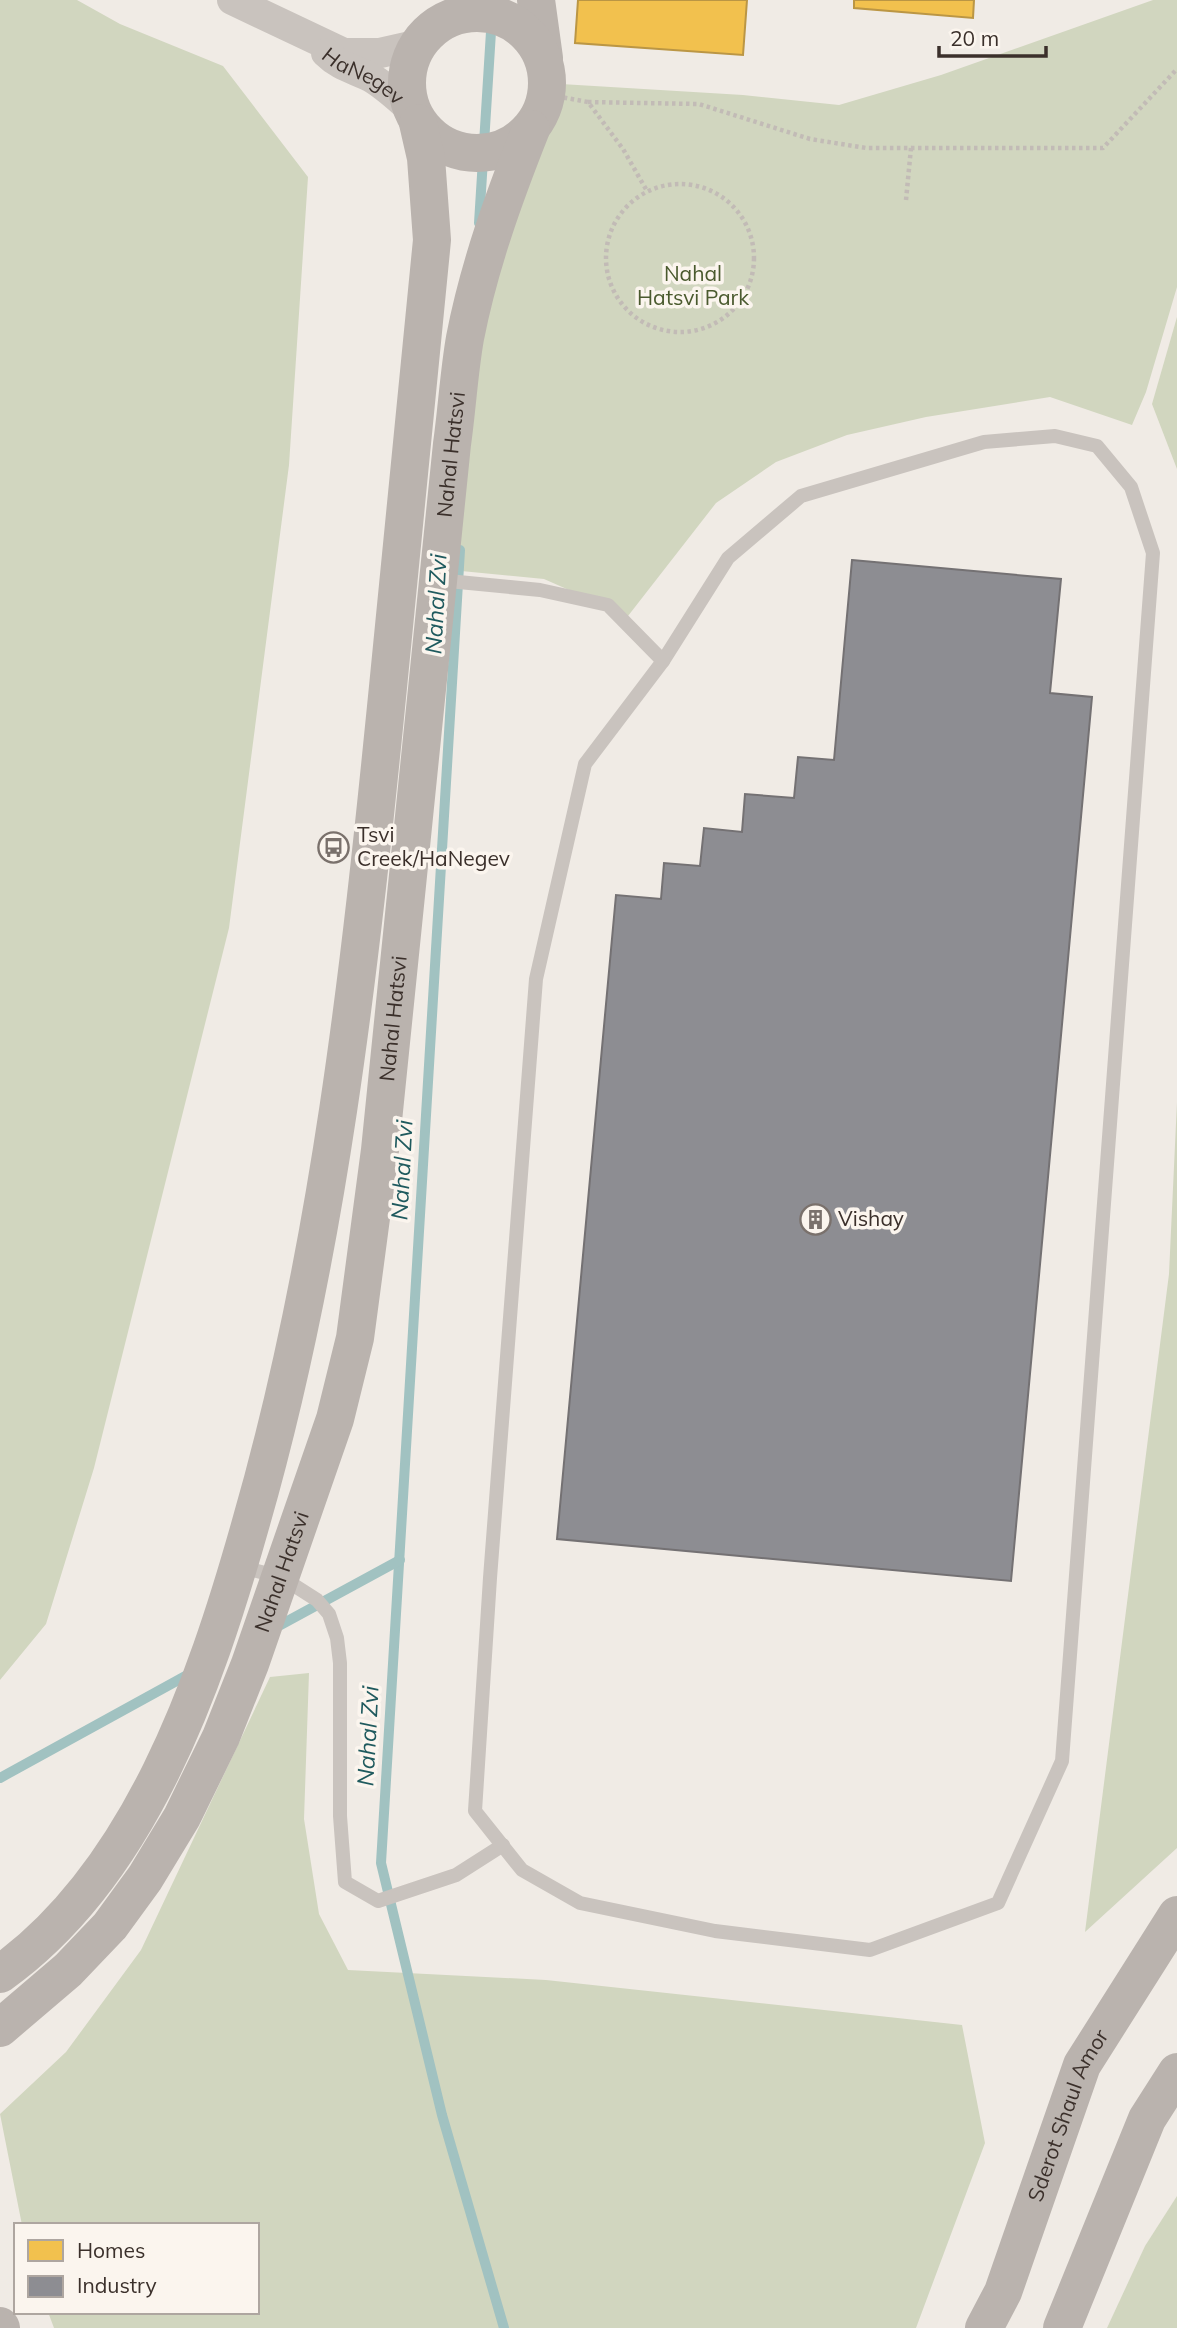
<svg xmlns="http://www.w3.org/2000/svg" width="1177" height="2328" font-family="Mulish,sans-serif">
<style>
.green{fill:#d1d6bf}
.homes{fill:#f2c14e;stroke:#bb9644;stroke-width:2}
.industry{fill:#8d8d92;stroke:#747173;stroke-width:2}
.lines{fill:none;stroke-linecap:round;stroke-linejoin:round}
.stream{stroke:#a1c2c1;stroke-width:10}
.path{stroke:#c2bbb6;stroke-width:4.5;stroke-dasharray:3.5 3.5;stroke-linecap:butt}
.lane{stroke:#c9c3be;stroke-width:14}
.street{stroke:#c9c3be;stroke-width:30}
.secondary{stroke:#bab3ae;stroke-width:38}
.labels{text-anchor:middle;stroke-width:7;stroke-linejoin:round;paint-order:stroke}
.street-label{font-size:21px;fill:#3b302b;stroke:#fbf5ee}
.park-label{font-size:21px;fill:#4a5a2e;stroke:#fbf5ee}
.poi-label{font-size:21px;fill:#3b302b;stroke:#fbf5ee;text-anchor:start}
.water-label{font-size:23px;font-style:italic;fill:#1f5a5e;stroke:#fbf5ee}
</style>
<rect width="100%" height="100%" fill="#f0ebe5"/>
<g class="green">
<path d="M0 0H77L120 24 223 66 308 177 289 465 229 928 94 1468 46 1624 0 1680Z"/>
<path d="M1153 0H1177V287L1146 392 1132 425 1050 397 926 417 847 435 776 462 716 503 628 616 544 579 451 570 470 377 531 158 561 84 743 95 839 105 941 75Z"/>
<path d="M1177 317V469L1152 404Z"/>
<path d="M1177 1102V1848L1085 1932 1169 1274Z"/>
<path d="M309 1673 304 1819 319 1914 348 1970 546 1980 962 2025 985 2143 916 2328H54L48 2312H257V2225H22L0 2114 66 2052 141 1950 270 1677Z"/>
<path d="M1177 2196V2328H1107L1145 2246Z"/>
</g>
<g class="homes">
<path d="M578 0H747L743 55 575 43Z"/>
<path d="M854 0H974L973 18 854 8Z"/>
</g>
<path class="industry" d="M852 560 1061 579 1050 693 1092 697 1011 1581 557 1539 616 895 661 899 664 863 700 866 704 828 742 832 745 794 794 798 798 757 834 760Z"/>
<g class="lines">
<g class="stream">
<path d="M479 223 493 0"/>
<path d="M460 550 381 1863 442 2115 504 2328"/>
<path d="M273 1629 400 1560"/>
<path d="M0 1778 191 1673"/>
</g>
<g class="path">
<path d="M550 95 588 102 623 149 647 191"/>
<path d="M588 102 699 104 810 139 866 148H911L906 200"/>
<path d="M911 148H1103L1177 69"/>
<circle cx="680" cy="258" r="74"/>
</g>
<g class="lane">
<path d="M1055 436 1097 446 1131 487 1153 553 1062 1761 998 1903 870 1950 715 1931 580 1903 522 1870 475 1811 490 1578 536 979 585 764 663 661 728 558 801 496 984 442Z"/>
<path d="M438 580 540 590 608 605 663 661"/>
<path d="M241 1567 281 1577 317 1600 329 1614 337 1638 340 1663V1816L345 1882 378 1901 456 1875 503 1845"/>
</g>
<g class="street">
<path d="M232 0 344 53H380L411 46 427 34"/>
<path id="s1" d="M326 53C339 66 354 69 370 77 386 86 400 100 414 112"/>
</g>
<g class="secondary">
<path d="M536 0 544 58"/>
<circle cx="477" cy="83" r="70"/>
<path d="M0 1974C140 1874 205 1685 250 1526 329 1253 360 969 388 687 402 538 417 389 432 240L426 158 418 123"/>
<path id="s2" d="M0 2028 68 1970 110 1926 145 1878 182 1817 221 1737 250 1664 335 1419 355 1338 380 1150 452 444C457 409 459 372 465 338 479 266 504 197 531 129"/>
<path d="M0 2326 1 2328"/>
<path id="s3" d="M984 2328 1003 2292 1082 2065 1177 1915"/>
<path d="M1062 2328 1147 2119 1177 2072"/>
</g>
</g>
<defs>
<symbol id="bus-ring" viewBox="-11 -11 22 22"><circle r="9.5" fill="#fbf5ee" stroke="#7a716c" stroke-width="1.5"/><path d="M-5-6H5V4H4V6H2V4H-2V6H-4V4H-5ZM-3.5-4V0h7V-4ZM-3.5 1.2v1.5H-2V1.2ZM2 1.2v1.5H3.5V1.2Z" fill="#7a716c"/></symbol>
<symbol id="building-ring" viewBox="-11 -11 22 22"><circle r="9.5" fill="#fbf5ee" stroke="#7a716c" stroke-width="1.5"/><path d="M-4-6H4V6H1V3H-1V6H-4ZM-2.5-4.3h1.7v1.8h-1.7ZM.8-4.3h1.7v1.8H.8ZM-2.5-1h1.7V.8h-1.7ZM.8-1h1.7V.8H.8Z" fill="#7a716c"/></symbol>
</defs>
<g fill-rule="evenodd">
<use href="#bus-ring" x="316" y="830" width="35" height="35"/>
<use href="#building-ring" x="798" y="1202" width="35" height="35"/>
</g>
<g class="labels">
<g class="street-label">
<text dy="7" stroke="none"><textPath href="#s1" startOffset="44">HaNegev</textPath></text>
<text dy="7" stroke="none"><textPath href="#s2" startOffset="1680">Nahal Hatsvi</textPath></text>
<text dy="7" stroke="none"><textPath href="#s2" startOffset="1113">Nahal Hatsvi</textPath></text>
<text dy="7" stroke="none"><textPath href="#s2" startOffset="546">Nahal Hatsvi</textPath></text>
<text dy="7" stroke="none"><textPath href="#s3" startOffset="229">Sderot Shaul Amor</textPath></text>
</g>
<g class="park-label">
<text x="693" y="281">Nahal<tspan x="693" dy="24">Hatsvi Park</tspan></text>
</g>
<g class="poi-label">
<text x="357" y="842">Tsvi<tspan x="357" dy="24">Creek/HaNegev</tspan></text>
<text x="838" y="1226">Vishay</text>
</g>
<g class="water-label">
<text transform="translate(436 604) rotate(-87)" y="8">Nahal Zvi</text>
<text transform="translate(402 1170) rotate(-87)" y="8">Nahal Zvi</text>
<text transform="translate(368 1736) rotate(-87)" y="8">Nahal Zvi</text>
</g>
</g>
<rect x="14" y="2223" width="245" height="91" fill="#fbf5ee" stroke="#aea6a0" stroke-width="2"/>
<rect x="28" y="2240" width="35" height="21" fill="#f2c14e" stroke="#aea6a0" stroke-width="2"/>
<text x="77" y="2258" font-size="21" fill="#3b302b">Homes</text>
<rect x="28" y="2276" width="35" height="21" fill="#8d8d92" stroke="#aea6a0" stroke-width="2"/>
<text x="77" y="2293" font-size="21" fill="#3b302b">Industry</text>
<path d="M939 46v10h107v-10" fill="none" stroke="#3b302b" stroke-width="3.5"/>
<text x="950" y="46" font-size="21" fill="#3b302b" stroke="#fbf5ee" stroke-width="5" paint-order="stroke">20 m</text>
</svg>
